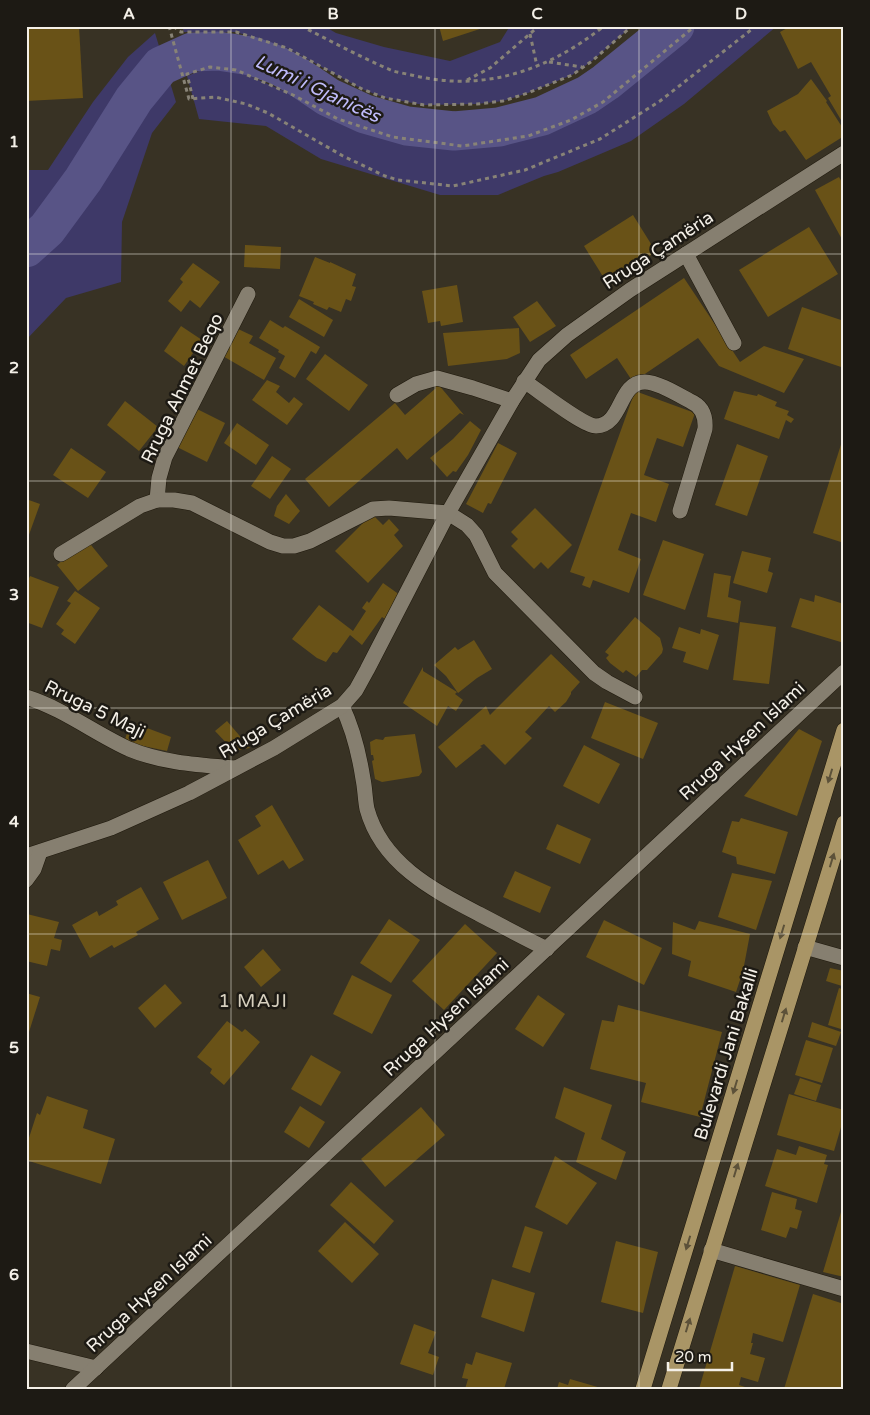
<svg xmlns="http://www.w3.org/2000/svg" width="870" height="1415" font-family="'Varela Round',sans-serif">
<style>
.green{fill:#3e3968}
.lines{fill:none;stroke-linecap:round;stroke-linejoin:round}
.river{stroke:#585486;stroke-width:39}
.building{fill:#695217}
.minor-casing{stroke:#1f190d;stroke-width:16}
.major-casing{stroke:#1f190d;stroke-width:16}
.path{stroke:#888377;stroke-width:3;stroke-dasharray:4 4;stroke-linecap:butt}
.minor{stroke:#867f70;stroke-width:15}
.major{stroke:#a99566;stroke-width:15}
.oneway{fill:#5c5139}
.grid{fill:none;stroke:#f4f0e8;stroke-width:1;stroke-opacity:0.55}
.labels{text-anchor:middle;stroke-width:5;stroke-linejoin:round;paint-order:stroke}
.street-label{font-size:18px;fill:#f4f0e8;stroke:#1d1a14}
.water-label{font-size:19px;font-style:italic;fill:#bfbbfa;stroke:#1d1a14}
.neighbourhood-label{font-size:19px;letter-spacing:1px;fill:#d7d0bf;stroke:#1d1a14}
.neatline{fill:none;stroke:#f4f0e8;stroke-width:2}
.grid-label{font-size:16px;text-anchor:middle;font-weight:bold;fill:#f4f0e8}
</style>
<rect width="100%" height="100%" fill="#383224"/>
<g class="green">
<path d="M182 26H324L336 33 384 47 450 61 500 42 510 26H632L592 61 572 75 528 93 503 101 477 104 424 105 385 98 362 89 287 48 236 32H184Z"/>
<path d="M695 26H777L684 104 631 141 558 172 544 176 498 195H440L321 159 266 126 199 119 187 76 210 67 236 70 293 95 338 119 393 137 462 146 528 136 571 120 603 102Z"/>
<path d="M155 33 176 102 152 133 122 222 121 282 66 298 26 340V170H48L93 102 128 57Z"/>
</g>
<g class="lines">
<path class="river" d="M26 248 47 229 83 180 134 99 161 66 192 52 218 51 251 56 277 65 297 76 328 97 365 114 407 126 454 131 499 127 542 116 587 95 606 82 675 26"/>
</g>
<g class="building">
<path d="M26 26H79L83 98 26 101Z"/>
<path d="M439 26H486V27L443 41Z"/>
<path d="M791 26H844V125L828 98 831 96 811 62 798 69 780 32Z"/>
<path d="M811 79 827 101 826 102 844 130V136L806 160 785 130 780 132 773 124 767 111 798 94Z"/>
<path d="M839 177 844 186V243L815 190Z"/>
<path d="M633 215 656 252 607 283 584 246Z"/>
<path d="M809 227 838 274 768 317 739 270Z"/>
<path d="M245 245 281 247 280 269 244 267Z"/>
<path d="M315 257 330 263V262L356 274 352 286 356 287 351 301 346 299 341 312 329 307 327 310 313 304 314 302 299 296Z"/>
<path d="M193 263 220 282 200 308 190 300 181 312 168 301 183 282 180 279Z"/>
<path d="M684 278 740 362 764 346 804 359 784 393 719 366 698 338 633 382 617 358 586 379 570 355Z"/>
<path d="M457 285 463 322 441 326 440 321 428 323 422 291Z"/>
<path d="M299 299 333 320 324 337 289 317Z"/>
<path d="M537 301 556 326 530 342 513 317Z"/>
<path d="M802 307 844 321V368L788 349Z"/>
<path d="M270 320 283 328 285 326 320 347 316 354 311 351 295 378 279 368 285 356 278 352 279 350 259 338Z"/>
<path d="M181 326 202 340 184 366 164 351Z"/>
<path d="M236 328 253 336 249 343 276 358 264 380 221 355Z"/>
<path d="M519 328 520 353 507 359 448 366 443 333Z"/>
<path d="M325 354 368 385 349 411 306 379Z"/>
<path d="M267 380 280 386 276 392 289 403 294 397 303 404 287 425 252 400Z"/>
<path d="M438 384 464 415 460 413 407 460 397 448 329 507 305 479 395 403 405 415 436 388 435 387Z"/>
<path d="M635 391 695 413 683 447 657 438 644 475 669 484 656 522 631 513 618 550 641 559 629 593 593 580 590 588 582 585 585 577 570 572Z"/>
<path d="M734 391 757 396 758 394 777 402 775 406 789 411 787 415 794 419 791 423 786 420 779 439 724 419Z"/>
<path d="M125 401 158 427 139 451 107 425Z"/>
<path d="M193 407 225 423 207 462 173 445Z"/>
<path d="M470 421 481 430 468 455 456 472 453 471 447 477 430 458 453 439Z"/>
<path d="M237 423 269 445 256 465 224 443Z"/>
<path d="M844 435V543L813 533Z"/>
<path d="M498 443 517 453 491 504 488 503 483 513 466 504Z"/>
<path d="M737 444 768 456 747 516 715 505Z"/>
<path d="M71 448 106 472 88 498 53 475Z"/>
<path d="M272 456 291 469 270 499 251 486Z"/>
<path d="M286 494 300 511 289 524 274 516 277 506Z"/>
<path d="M26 499 40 504 26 543Z"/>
<path d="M535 508 572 545 548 569 541 562 534 569 511 546 518 539 511 532Z"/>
<path d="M372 514 383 525 389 519 399 530 394 535 403 546 368 583 335 551Z"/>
<path d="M87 540 108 566 78 591 57 565Z"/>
<path d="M663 540 704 554 685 610 643 595Z"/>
<path d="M742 551 771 558 768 571 773 573 767 593 733 583Z"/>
<path d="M714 573 731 576 728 597 741 601 738 623 707 617Z"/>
<path d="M30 576 59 587 42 628 26 622V585Z"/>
<path d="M383 583 400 595 385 619 382 617 362 645 350 635 337 653 333 652 326 662 317 658 292 639 319 605 353 631 366 611 362 608 367 601 369 603Z"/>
<path d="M75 591 100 608 75 644 61 634 64 630 56 624 71 603 67 601Z"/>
<path d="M815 595 844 604V643L791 627 800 598 814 602Z"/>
<path d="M635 617 660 638 663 649 662 653 647 670H642L636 677 626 670 623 673 610 663 606 658 609 655 605 652Z"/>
<path d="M740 622 776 627 769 684 733 680Z"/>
<path d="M679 627 700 634 701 629 719 635 708 670 683 662 686 652 672 648Z"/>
<path d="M474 640 492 669 477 678 458 693 446 676 434 665 455 647 458 650Z"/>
<path d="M551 654 580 682 571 692V694L566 702 555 712 549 706 525 732 532 738 505 765 484 744 480 746 482 747 456 768 438 747 486 706 490 715Z"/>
<path d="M423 667V671L457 692 455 694 463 700 456 711 448 706 437 726 403 703Z"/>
<path d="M605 702 658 723 643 759 591 738Z"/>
<path d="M227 721 250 748 234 751 215 731Z"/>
<path d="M131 722 171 737 167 751 124 742Z"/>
<path d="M799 729 822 741 797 816 744 796Z"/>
<path d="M415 734 422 772 419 776 382 782 375 779 372 761 374 760 373 755H371L370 742 376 739 383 740 385 737Z"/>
<path d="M584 745 620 764 599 804 563 786Z"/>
<path d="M272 805 304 860 289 869 283 860 258 875 238 840 261 826 255 816Z"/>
<path d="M741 818 788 832 775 874 737 864 736 857 722 852 732 821 739 822Z"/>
<path d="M557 824 591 839 580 864 546 849Z"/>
<path d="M208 860 227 898 182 920 163 882Z"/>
<path d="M515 871 551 887 540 913 503 897Z"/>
<path d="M732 873 772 881 756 930 718 917Z"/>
<path d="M141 887 159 919 136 932 138 935 114 948 112 945 90 958 72 925 97 911 99 916 118 905 116 901Z"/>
<path d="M27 914 59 922 54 938 62 940 60 951 51 949 47 966 26 961Z"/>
<path d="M389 919 420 940 391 983 360 963Z"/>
<path d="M604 920 662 948 644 985 586 957Z"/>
<path d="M699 921 750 934 743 971 736 992 688 976 691 961 672 954 673 922 695 930Z"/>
<path d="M465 924 497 953 444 1010 412 981Z"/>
<path d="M263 949 281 970 261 987 244 967Z"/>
<path d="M830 968 844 971 842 986 826 981Z"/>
<path d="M352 975 392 995 372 1034 333 1014Z"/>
<path d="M165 984 182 1003 155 1028 138 1008Z"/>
<path d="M839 988 844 990V1030L828 1025Z"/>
<path d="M26 993 40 997 29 1032 26 1031Z"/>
<path d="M538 995 565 1014 543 1047 515 1029Z"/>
<path d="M618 1005 722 1032 700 1117 641 1102 646 1083 590 1069 602 1020 614 1022Z"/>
<path d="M227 1021 242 1032 245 1029 260 1042 224 1085 210 1073 212 1069 197 1057Z"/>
<path d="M812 1022 841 1032 836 1046 808 1037Z"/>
<path d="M806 1040 833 1048 822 1083 795 1075Z"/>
<path d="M311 1055 341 1072 321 1106 291 1089Z"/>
<path d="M800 1078 821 1085 816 1101 794 1094Z"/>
<path d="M564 1087 612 1105 601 1139 626 1152 616 1180 576 1162 585 1133 555 1118Z"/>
<path d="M789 1094 844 1110V1117L834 1151 777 1135Z"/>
<path d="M47 1096 88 1110 83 1128 115 1139 101 1184 26 1160V1147L37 1113 40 1115Z"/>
<path d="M300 1106 325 1122 309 1148 284 1132Z"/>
<path d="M421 1107 445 1135 385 1187 361 1159Z"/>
<path d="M799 1146 827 1155 824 1164 828 1165 817 1203 765 1186 777 1149 796 1155Z"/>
<path d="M555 1156 597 1183 567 1225 535 1207Z"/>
<path d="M351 1182 394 1221 374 1244 330 1205Z"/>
<path d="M772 1192 797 1199 795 1209 802 1211 797 1229 790 1227 786 1238 761 1230Z"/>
<path d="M844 1202V1277L823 1272Z"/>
<path d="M345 1222 379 1254 352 1283 318 1251Z"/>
<path d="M525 1226 543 1232 530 1273 512 1267Z"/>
<path d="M616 1241 658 1252 643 1313 601 1302Z"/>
<path d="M735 1266 800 1285 783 1342 753 1333 751 1343H753L750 1354 765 1358 758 1382 741 1377 739 1385 751 1389H699Z"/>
<path d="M492 1279 535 1293 524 1332 481 1317Z"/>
<path d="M813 1294 844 1304V1389H784Z"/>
<path d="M414 1324 436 1332 428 1353 439 1357 433 1375 400 1364Z"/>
<path d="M476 1352 512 1363 504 1389H465L468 1379 462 1378 466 1363 472 1365Z"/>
<path d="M570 1379 601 1388V1389H557L559 1382 568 1385Z"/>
</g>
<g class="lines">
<defs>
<g id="minor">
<path d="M686 254 734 343"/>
<path d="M248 294 165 457 159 478 157 500H174L192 503 270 542 283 546H294L310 541 373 509 389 508 448 513 467 525 476 535 495 573 594 673 607 682 635 697"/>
<path d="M524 381C538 390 583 426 596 426 623 425 618 383 644 382 656 381 679 395 690 401 702 406 706 416 705 429L680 511"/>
<path d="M397 395 416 384 437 378 473 388 512 401"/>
<path d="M61 554 140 506 157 500"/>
<path d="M26 697C64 709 94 733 129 749 162 763 200 765 235 768"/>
<path d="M342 706C353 729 359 753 363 779 365 788 365 799 367 809 382 864 433 890 479 914 502 926 524 938 547 949"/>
<path d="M26 856 111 828 189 793 274 748 342 706 356 690 367 670 448 513 512 401 539 360 567 335 630 290 844 153"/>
<path d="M26 880 34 869 40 852"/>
<path d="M805 947 844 958"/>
<path d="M711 1250 844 1289"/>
<path d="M26 1351 96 1368"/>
<path d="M73 1389 844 672"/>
</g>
<g id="major">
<path d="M643 1389 844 730"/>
<path d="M669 1389 844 823"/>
</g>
</defs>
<use href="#minor" class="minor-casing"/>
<use href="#major" class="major-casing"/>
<g class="path">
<path d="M169 26 189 99 215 97 246 104 268 113 343 156 385 176 398 180 453 186 525 170 600 139 660 101 756 26"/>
<path d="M174 26 178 31 181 32H236L287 48 362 89 385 98 424 105 477 104 503 101 528 93 572 75 592 61 632 26"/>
<path d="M301 26C331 41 362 58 393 71 400 73 408 74 416 76 485 92 549 70 604 26"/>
<path d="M530 34 537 66"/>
<path d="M549 62 582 67"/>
<path d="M467 80 490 68 539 26"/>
<path d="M193 99 187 74 210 67 236 70 293 95 338 119 393 137 462 146 528 136 571 120 603 102 695 26"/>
</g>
<use href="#minor" class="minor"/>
<use href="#major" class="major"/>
</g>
<defs><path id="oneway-solid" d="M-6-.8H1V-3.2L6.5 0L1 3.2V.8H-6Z" transform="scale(1.25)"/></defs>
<g class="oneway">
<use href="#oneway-solid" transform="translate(830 776) rotate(107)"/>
<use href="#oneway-solid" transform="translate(832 860) rotate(-73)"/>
<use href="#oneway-solid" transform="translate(782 932) rotate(107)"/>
<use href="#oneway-solid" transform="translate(784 1015) rotate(-73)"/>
<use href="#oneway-solid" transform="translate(735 1087) rotate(107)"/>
<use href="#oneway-solid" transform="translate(736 1170) rotate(-73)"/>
<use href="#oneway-solid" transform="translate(688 1243) rotate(107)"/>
<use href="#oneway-solid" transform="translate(688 1325) rotate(-73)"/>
</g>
<path class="grid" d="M231 26V1389M435 26V1389M639 26V1389M26 254H844M26 481H844M26 708H844M26 934H844M26 1161H844"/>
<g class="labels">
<g class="street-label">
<text transform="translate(658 250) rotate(-33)" y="6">Rruga Çamëria</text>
<text transform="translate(182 388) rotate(-64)" y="6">Rruga Ahmet Beqo</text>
<text transform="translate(95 709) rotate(26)" y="6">Rruga 5 Maji</text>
<text transform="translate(275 721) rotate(-31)" y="6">Rruga Çamëria</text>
<text transform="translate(742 741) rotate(-43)" y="6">Rruga Hysen Islami</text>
<text transform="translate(446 1017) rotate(-43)" y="6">Rruga Hysen Islami</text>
<text transform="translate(726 1054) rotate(-73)" y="6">Bulevardi Jani Bakalli</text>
<text transform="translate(149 1293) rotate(-43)" y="6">Rruga Hysen Islami</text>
</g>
<g class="water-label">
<text transform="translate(318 88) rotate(25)" y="7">Lumi i Gjanicës</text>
</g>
<g class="neighbourhood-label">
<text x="253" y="1007">1 MAJI</text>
</g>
</g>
<rect width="870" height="1415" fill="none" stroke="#1d1a14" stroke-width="55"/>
<path d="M668 1362v8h64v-8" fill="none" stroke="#f4f0e8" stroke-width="2.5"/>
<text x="675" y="1362" font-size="15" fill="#f4f0e8" stroke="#1d1a14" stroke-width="4" paint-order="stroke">20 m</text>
<rect x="28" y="28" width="814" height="1360" class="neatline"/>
<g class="grid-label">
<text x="129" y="19">A</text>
<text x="333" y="19">B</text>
<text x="537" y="19">C</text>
<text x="741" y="19">D</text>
<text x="14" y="147">1</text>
<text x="14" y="373">2</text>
<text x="14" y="600">3</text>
<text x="14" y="827">4</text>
<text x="14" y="1053">5</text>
<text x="14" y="1280">6</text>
</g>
</svg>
